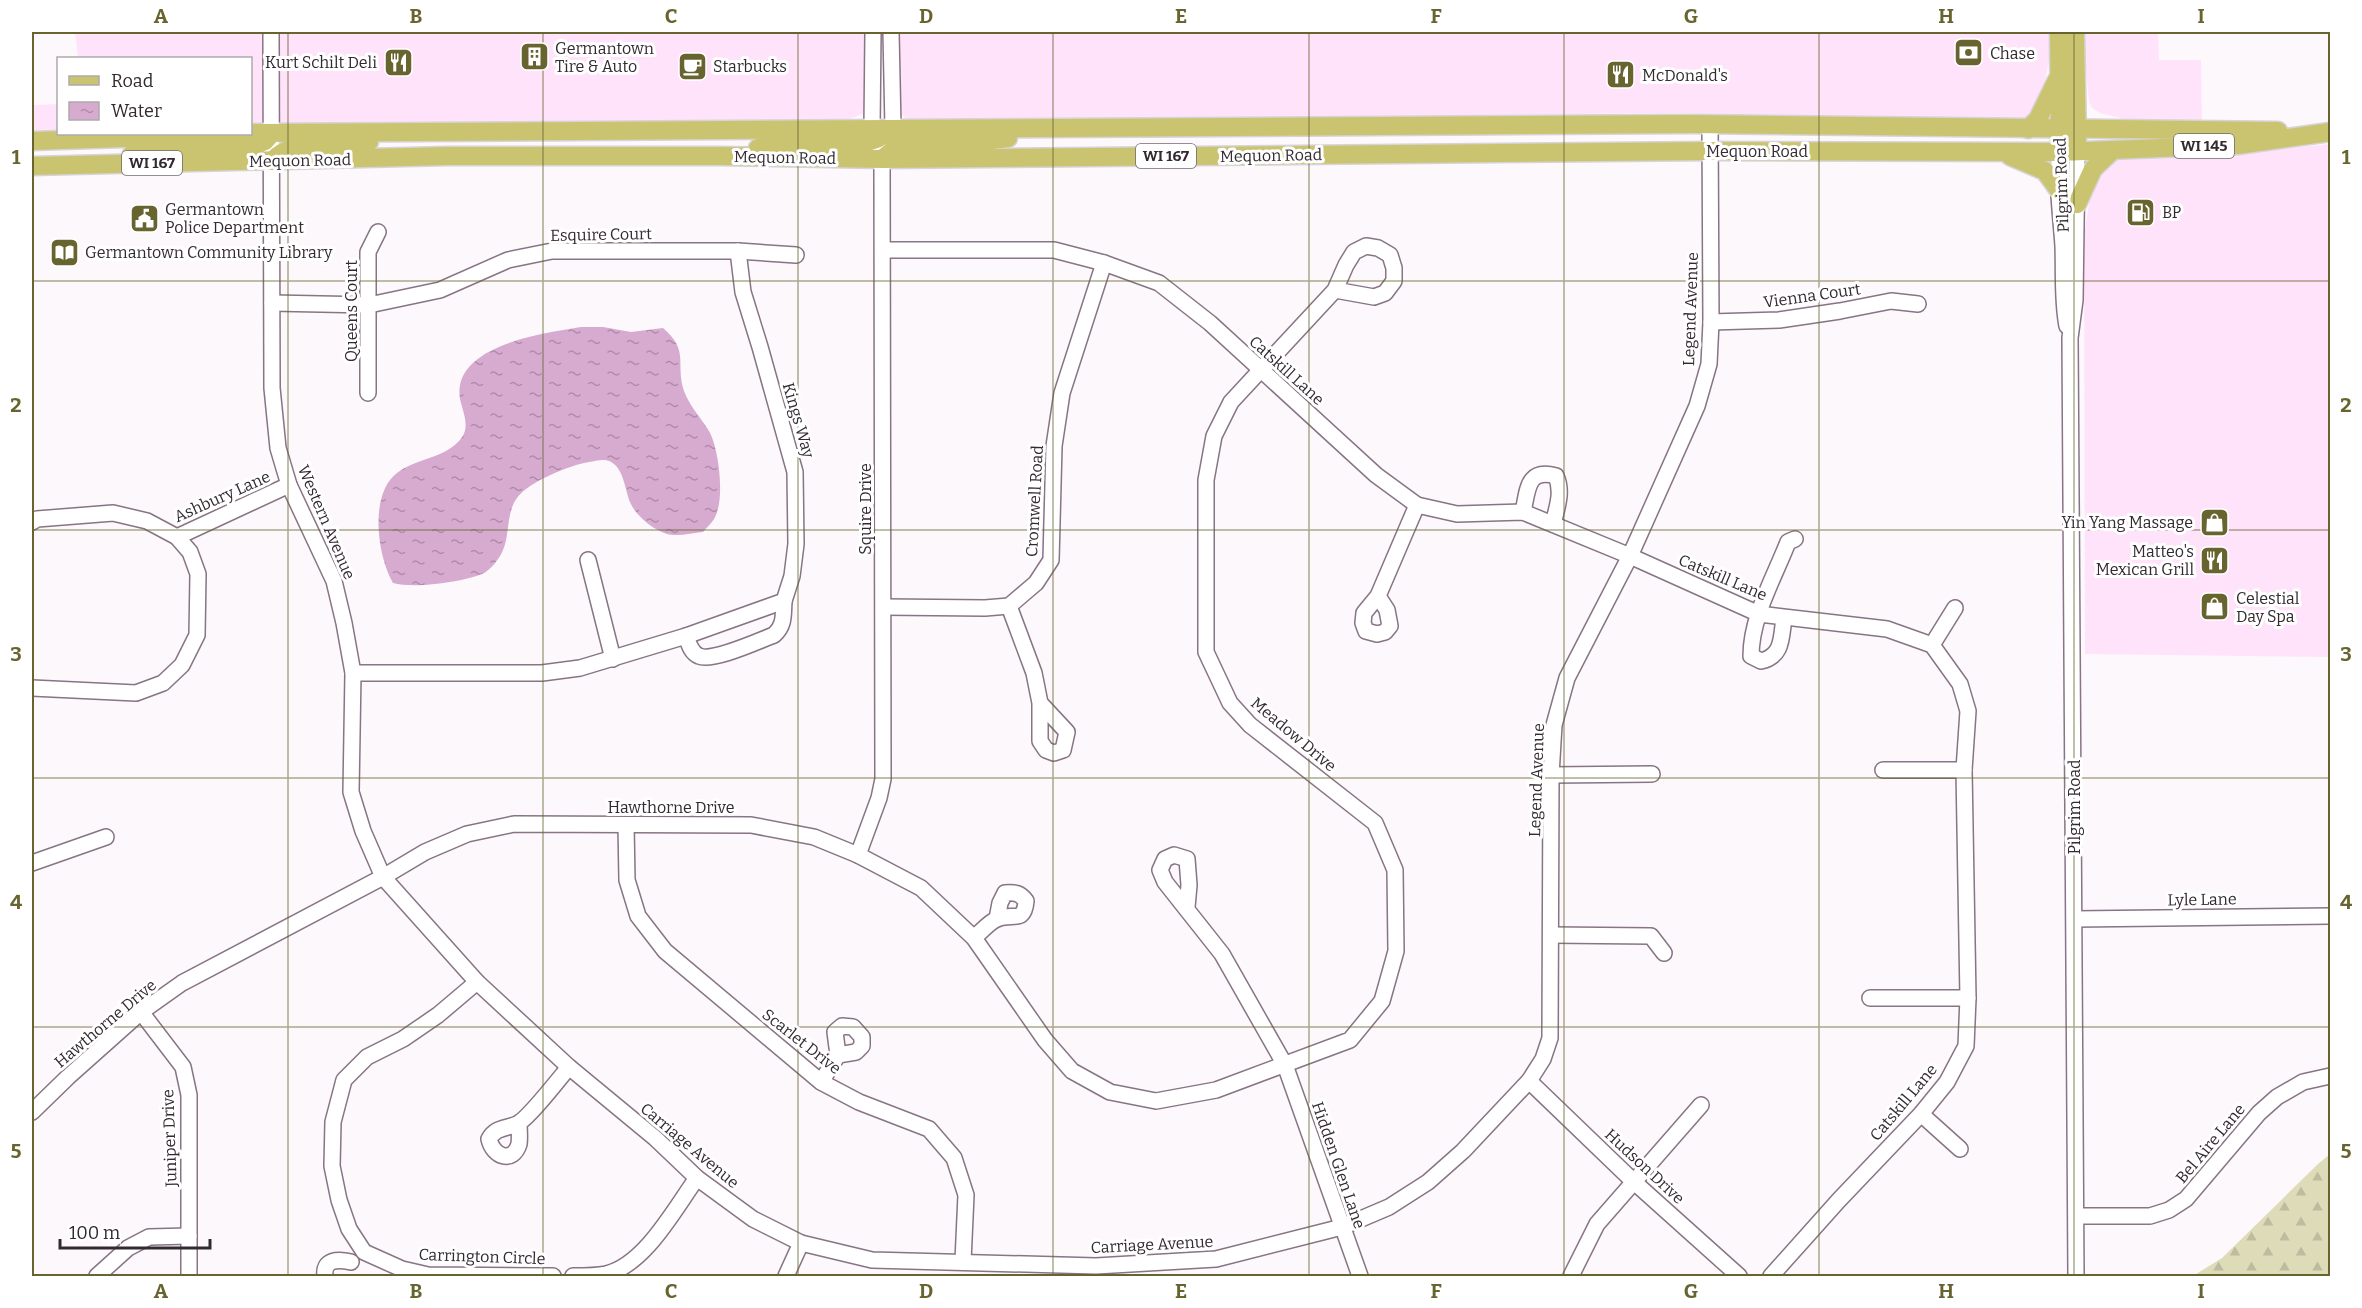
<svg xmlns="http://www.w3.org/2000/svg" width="2362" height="1308" font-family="Bitter,serif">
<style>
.built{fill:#ffe3fa}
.forest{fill:url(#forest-firs)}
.water{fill:url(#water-ripples)}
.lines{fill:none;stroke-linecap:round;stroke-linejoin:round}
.minor-casing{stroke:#877484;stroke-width:18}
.major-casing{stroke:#d6d4d6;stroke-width:21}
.minor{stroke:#fff;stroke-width:15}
.major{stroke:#cac470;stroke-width:18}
.grid{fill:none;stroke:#686430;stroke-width:1.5;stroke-opacity:0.55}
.labels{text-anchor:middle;stroke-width:6;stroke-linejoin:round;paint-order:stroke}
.shield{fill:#fff;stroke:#706a6e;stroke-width:1.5}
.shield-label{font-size:15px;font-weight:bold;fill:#322a30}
.poi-label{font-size:16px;fill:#322a30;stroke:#fff;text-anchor:start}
.street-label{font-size:16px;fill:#322a30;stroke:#fff}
.neatline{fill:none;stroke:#686430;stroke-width:2}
.grid-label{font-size:20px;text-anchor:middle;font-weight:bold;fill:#686430}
</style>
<defs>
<pattern id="forest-firs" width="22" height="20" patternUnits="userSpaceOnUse" patternTransform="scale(1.5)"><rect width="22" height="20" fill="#dddbb8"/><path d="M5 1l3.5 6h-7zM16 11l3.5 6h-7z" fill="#bebc9e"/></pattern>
<pattern id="water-ripples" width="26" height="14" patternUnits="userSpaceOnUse" patternTransform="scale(1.5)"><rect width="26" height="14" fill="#d7abd0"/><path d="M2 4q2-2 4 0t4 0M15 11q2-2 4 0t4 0" fill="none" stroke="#af8ba9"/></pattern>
</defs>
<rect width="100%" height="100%" fill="#fdf8fc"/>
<g class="built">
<path d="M75 32H866L865 104 863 114 849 119 251 125 250 58H78Z"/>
<path d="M895 32H2052L2049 61 2040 107 2029 118 2019 119 1682 113 914 120 906 119 898 111Z"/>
<path d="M2082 32H2158L2159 60H2201L2202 124 2129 120 2100 113 2092 108 2089 101Z"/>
<path d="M58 104V134L32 136V105Z"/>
<path d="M2330 144V657L2085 654 2084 236 2090 198 2102 166 2116 160 2139 158 2227 154Z"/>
</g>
<path class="forest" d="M2330 1154V1276H2193L2222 1258 2318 1164Z"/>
<path class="water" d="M581 327H603L631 332 663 328C690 351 675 363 684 391 689 405 701 418 709 431 719 448 725 499 715 517 713 522 707 527 703 532 692 533 678 537 667 534 653 530 635 515 630 502 625 490 624 469 611 462 605 458 596 461 589 462 570 465 528 482 517 498 506 513 510 534 503 550 500 558 490 571 482 574 462 582 414 589 393 583 377 556 369 494 397 473 415 459 443 458 458 442 472 429 463 413 460 399 451 345 545 333 581 327Z"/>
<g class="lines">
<defs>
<g id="minor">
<path d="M271 32 272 388 278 448 289 485 334 581 344 623 353 673 351 792 363 831 383 877 477 982 569 1067 655 1138 697 1178 753 1219 801 1243 872 1260 1096 1266 1216 1259 1342 1227 1389 1207 1428 1182 1463 1151 1529 1081 1543 1059 1550 1038 1551 775 1554 725 1567 678 1630 556 1697 406 1709 364 1711 322 1710 124"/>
<path d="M889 139 893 128 891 32"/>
<path d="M2060 152C2056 184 2061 215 2063 246 2064 274 2062 300 2067 326"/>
<path d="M883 250H1054L1104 263 1159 283 1210 323 1376 475 1417 505 1457 514 1523 512 1630 556 1759 614 1887 629 1932 645 1960 684 1968 711 1964 770 1968 998 1966 1046 1947 1082 1921 1114 1839 1200 1771 1276"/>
<path d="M272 303 369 305 440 290 508 260 552 251H738L796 255"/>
<path d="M1711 322 1779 320 1840 311 1891 301 1918 304"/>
<path d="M368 393V252L378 232"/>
<path d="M1523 512C1528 489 1527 468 1556 476 1563 492 1557 507 1553 524"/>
<path d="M32 522 37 519 113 513 147 521 177 537 190 552 198 574 197 635 182 665 163 683 136 693 32 688"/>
<path d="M177 537 289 485"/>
<path d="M588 560 613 659"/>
<path d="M1378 596 1387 610 1390 626 1385 632 1377 634 1366 631 1363 623 1364 613 1378 596 1417 505"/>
<path d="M1009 606 1034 673 1040 703V741L1046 750 1054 753 1063 750 1067 732 1040 703"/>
<path d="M884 607 985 608 1009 606 1036 583 1051 560 1054 446 1062 393 1104 263"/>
<path d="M1784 618C1781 638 1783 656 1761 661L1751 656C1751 617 1774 578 1788 542L1795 539"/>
<path d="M686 636C689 644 691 653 699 656 713 662 758 641 774 635 785 625 783 615 784 601"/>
<path d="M1932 645 1955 608"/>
<path d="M353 673H542L580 668 686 636 784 601 792 576 796 544 795 472 760 347 743 292 738 251"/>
<path d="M1883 770H1964"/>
<path d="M1551 775 1652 774"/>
<path d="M626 825 627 880 638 916 665 951 821 1082 859 1102 929 1129 954 1158 966 1195 963 1261"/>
<path d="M858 855 879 798 883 779 882 159 872 128 873 32"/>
<path d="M32 863 106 837"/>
<path d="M1187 907 1189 885 1187 859 1174 855 1165 859 1160 870 1165 882 1222 954 1285 1065 1360 1276"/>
<path d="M2075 919 2330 916"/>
<path d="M1551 935 1651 936 1664 953"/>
<path d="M974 938C980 933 989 922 997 919 1012 912 1024 925 1026 901 1020 893 1015 892 1005 893L1000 903 997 919"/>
<path d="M477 982 438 1015 403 1039 367 1057 344 1080 333 1122 332 1166 339 1200 349 1229 364 1252 402 1269 428 1275 553 1276"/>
<path d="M1870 998H1968"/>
<path d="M141 1012 183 1067 189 1095V1276"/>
<path d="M1529 1081 1633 1181 1739 1276"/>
<path d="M821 1082 838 1055 835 1032 842 1026 853 1027 862 1037V1046L856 1052 838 1055"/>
<path d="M32 1112 68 1077 141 1012 182 983 383 877 425 852 467 834 514 824 751 825 814 837 858 855 921 888 974 938 1045 1040 1072 1071 1110 1092 1156 1101 1216 1090 1350 1040 1382 1001 1396 951 1395 870 1375 823 1250 725 1230 703 1206 652V480L1214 436 1231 402 1335 290 1346 265 1354 252 1366 246 1378 248 1390 255 1394 268V281L1385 293 1374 297 1335 290"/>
<path d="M1921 1114 1960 1149"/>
<path d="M519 1123C519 1130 520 1137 519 1144 513 1164 493 1157 489 1139 496 1127 505 1129 517 1124 528 1119 559 1079 569 1067"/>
<path d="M2077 1216H2150L2169 1210 2186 1199 2259 1113 2277 1097 2303 1082 2330 1076"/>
<path d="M97 1276 128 1248 149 1237 189 1236"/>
<path d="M325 1276C323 1259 338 1259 351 1262"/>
<path d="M573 1276C584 1276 596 1276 606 1274 645 1265 675 1208 697 1178"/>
<path d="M786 1276 801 1243"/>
<path d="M1571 1276 1597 1224 1701 1105"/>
<path d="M2076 1276 2070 338 2075 300 2077 152"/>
</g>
<g id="major">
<path d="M2059 32 2060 141"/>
<path d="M2075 32 2077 141"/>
<path d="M2028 129 2038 119 2057 80"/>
<path d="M250 133 1693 124 2278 131"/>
<path d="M32 141 247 134"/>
<path d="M758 148C771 145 786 143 800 143 829 142 868 151 891 130"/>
<path d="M132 154 169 149 252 146 265 141 272 133"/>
<path d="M2010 156 2045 171 2058 189"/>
<path d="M882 159 898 146 910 143H966L1008 138"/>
<path d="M272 161C289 142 312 147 335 146 346 145 358 144 369 142"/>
<path d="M32 166 447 156H721L882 159 1711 151 2060 152 2238 145 2330 132"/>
<path d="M2077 204 2093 169 2113 150"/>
</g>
</defs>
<use href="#minor" class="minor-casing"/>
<use href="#major" class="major-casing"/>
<use href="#minor" class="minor"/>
<use href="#major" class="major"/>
</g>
<path class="grid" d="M288 32V1276M543 32V1276M798 32V1276M1053 32V1276M1309 32V1276M1564 32V1276M1819 32V1276M2074 32V1276M32 281H2330M32 530H2330M32 778H2330M32 1027H2330"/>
<defs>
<symbol id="bank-square" viewBox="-11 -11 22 22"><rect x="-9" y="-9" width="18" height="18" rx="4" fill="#686430" stroke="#fff"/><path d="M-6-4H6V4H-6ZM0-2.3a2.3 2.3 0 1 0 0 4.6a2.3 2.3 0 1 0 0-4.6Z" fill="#fff"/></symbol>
<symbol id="building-square" viewBox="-11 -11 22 22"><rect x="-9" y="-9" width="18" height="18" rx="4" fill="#686430" stroke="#fff"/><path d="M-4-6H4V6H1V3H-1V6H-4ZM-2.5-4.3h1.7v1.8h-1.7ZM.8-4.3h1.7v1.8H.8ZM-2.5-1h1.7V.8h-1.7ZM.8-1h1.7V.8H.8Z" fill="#fff"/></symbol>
<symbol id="restaurant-square" viewBox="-11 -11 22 22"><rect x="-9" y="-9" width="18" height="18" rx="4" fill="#686430" stroke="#fff"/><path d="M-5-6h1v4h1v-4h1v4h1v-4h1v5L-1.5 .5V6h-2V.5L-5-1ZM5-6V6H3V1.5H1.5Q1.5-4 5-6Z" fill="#fff"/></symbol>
<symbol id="cafe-square" viewBox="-11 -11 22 22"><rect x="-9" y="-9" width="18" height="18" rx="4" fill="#686430" stroke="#fff"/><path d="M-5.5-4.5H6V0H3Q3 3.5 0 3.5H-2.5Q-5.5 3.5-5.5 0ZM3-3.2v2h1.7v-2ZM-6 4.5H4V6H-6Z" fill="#fff"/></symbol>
<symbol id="fuel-square" viewBox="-11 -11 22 22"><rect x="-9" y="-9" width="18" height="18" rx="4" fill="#686430" stroke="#fff"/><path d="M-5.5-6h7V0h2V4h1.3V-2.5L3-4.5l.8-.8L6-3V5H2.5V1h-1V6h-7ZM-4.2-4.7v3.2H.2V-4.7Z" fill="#fff"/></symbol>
<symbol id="civic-square" viewBox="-11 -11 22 22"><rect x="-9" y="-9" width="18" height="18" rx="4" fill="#686430" stroke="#fff"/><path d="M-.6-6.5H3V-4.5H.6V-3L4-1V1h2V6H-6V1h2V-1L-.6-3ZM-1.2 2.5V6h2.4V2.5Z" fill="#fff"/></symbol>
<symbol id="library-square" viewBox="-11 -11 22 22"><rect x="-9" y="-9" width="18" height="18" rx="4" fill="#686430" stroke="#fff"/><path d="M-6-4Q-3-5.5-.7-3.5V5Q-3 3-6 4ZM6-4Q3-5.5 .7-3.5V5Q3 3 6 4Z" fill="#fff"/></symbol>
<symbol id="shop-square" viewBox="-11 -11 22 22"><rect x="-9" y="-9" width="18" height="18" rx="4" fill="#686430" stroke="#fff"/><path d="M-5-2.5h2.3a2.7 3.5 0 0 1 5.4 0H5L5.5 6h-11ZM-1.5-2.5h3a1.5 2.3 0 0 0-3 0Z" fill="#fff"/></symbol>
</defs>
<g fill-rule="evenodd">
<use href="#bank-square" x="1952" y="36" width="33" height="33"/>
<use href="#building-square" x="518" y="40" width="33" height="33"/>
<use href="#restaurant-square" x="382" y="46" width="33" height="33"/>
<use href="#cafe-square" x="676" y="50" width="33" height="33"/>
<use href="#restaurant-square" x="1604" y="58" width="33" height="33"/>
<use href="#fuel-square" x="2124" y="196" width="33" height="33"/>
<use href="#civic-square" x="128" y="202" width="33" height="33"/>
<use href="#library-square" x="48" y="236" width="33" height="33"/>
<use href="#shop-square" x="2198" y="506" width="33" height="33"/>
<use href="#restaurant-square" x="2198" y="544" width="33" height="33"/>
<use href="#shop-square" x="2198" y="590" width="33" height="33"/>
</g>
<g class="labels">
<g class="shield">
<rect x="2174" y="134" width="60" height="24" rx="4.5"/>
<rect x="1136" y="144" width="60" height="24" rx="4.5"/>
<rect x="122" y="151" width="60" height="24" rx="4.5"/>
</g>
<g class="shield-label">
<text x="2204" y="151">WI 145</text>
<text x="1166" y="161">WI 167</text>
<text x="152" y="168">WI 167</text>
</g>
<g class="poi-label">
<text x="555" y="54">Germantown<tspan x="555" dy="18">Tire &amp; Auto</tspan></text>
<text x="1990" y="59">Chase</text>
<text x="377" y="68" text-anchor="end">Kurt Schilt Deli</text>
<text x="713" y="72">Starbucks</text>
<text x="1642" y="81">McDonald's</text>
<text x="165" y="215">Germantown<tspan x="165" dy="18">Police Department</tspan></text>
<text x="2162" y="218">BP</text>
<text x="85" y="258">Germantown Community Library</text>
<text x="2193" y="528" text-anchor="end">Yin Yang Massage</text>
<text x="2194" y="557" text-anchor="end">Matteo's<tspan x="2194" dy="18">Mexican Grill</tspan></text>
<text x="2236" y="604">Celestial<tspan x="2236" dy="18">Day Spa</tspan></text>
</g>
<g class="street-label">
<text x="1757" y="157">Mequon Road</text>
<text transform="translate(1271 155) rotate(-1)" y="6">Mequon Road</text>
<text transform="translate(785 157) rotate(1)" y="6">Mequon Road</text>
<text transform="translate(300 160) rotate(-1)" y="6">Mequon Road</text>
<text transform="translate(2061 185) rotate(-92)" y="6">Pilgrim Road</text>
<text transform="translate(601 234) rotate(-1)" y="6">Esquire Court</text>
<text transform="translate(1812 295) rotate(-8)" y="6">Vienna Court</text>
<text transform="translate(1690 309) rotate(-88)" y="6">Legend Avenue</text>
<text transform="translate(351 311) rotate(-90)" y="6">Queens Court</text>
<text transform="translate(1287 370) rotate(42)" y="6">Catskill Lane</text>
<text transform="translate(799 420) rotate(74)" y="6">Kings Way</text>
<text transform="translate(222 496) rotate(-24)" y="6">Ashbury Lane</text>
<text transform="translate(1034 501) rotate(-87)" y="6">Cromwell Road</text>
<text transform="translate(865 509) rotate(-90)" y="6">Squire Drive</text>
<text transform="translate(327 522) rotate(67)" y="6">Western Avenue</text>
<text transform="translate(1723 577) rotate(23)" y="6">Catskill Lane</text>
<text transform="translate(1294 734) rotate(40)" y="6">Meadow Drive</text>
<text transform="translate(1536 780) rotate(-88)" y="6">Legend Avenue</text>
<text x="671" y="813">Hawthorne Drive</text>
<text transform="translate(2074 807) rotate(-90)" y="6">Pilgrim Road</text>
<text transform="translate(2202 899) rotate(-1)" y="6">Lyle Lane</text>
<text transform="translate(105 1023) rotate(-40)" y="6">Hawthorne Drive</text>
<text transform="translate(802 1041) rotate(38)" y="6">Scarlet Drive</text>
<text transform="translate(1903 1102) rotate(-50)" y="6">Catskill Lane</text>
<text transform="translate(169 1138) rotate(-92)" y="6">Juniper Drive</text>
<text transform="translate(2210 1143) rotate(-50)" y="6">Bel Aire Lane</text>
<text transform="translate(690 1145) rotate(40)" y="6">Carriage Avenue</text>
<text transform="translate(1339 1165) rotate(71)" y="6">Hidden Glen Lane</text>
<text transform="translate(1645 1166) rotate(43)" y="6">Hudson Drive</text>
<text transform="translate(1152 1244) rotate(-3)" y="6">Carriage Avenue</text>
<text transform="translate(482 1256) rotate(2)" y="6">Carrington Circle</text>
</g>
</g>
<rect width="2362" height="1308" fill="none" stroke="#ffffff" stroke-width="66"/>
<rect x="57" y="57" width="195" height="78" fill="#ffffff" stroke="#adaaac" stroke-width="1.5"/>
<rect x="69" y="76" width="30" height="9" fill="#cac470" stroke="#adaaac" stroke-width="1.5"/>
<text x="111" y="87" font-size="18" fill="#322a30">Road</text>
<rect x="69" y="102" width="30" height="18" fill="url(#water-ripples)" stroke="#adaaac" stroke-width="1.5"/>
<text x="111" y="117" font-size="18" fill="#322a30">Water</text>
<path d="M60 1239v9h150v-9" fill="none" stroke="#322a30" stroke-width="3"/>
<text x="69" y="1239" font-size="18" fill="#322a30" stroke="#ffffff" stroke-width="4.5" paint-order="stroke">100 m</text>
<rect x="33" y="33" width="2296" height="1242" class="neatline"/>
<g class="grid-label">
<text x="161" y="23">A</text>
<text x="416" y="23">B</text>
<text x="671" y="23">C</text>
<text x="926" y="23">D</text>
<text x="1181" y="23">E</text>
<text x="1436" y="23">F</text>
<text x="1691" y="23">G</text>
<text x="1946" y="23">H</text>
<text x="2201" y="23">I</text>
<text x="16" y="164">1</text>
<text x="2346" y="164">1</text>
<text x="16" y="412">2</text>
<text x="2346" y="412">2</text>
<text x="16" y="661">3</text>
<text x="2346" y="661">3</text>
<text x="16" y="909">4</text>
<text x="2346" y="909">4</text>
<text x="16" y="1158">5</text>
<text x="2346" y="1158">5</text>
<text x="161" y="1298">A</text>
<text x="416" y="1298">B</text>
<text x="671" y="1298">C</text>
<text x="926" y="1298">D</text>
<text x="1181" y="1298">E</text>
<text x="1436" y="1298">F</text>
<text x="1691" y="1298">G</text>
<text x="1946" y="1298">H</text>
<text x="2201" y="1298">I</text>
</g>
</svg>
